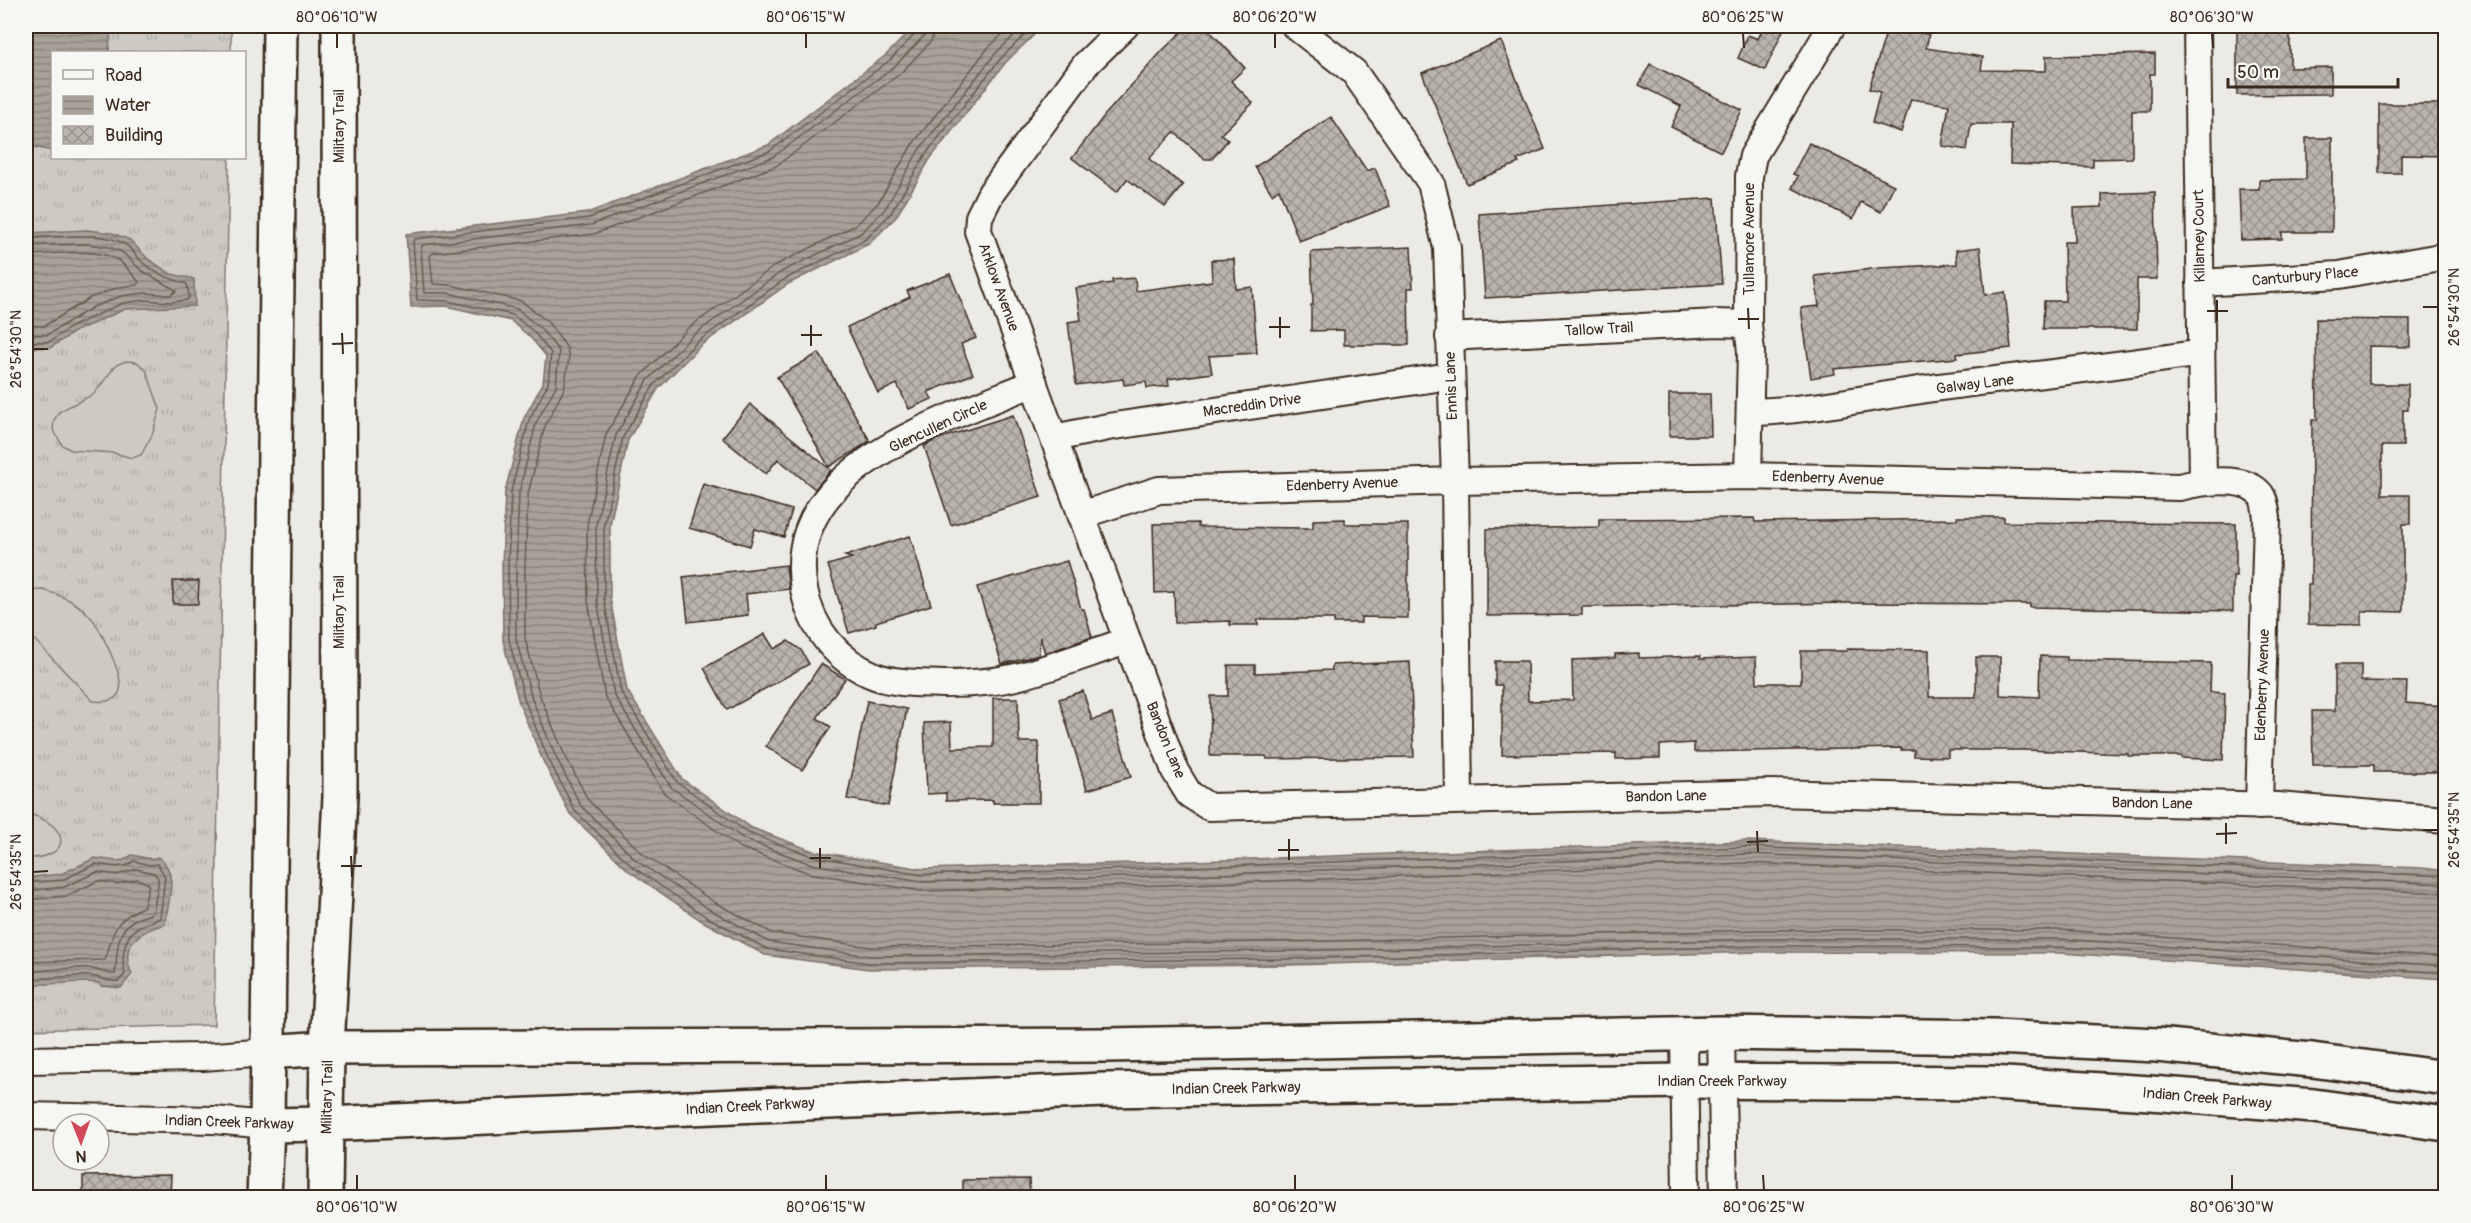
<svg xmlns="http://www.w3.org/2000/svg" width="2471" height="1223" font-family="Pangolin,sans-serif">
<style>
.grass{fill:url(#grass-tufts);stroke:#847a71;stroke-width:1.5}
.pitch{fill:#cdcac4;stroke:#847a71;stroke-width:1.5}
.water{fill:url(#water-rules);stroke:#7c7167;stroke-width:1.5}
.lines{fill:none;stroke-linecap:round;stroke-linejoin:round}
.shore{stroke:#675a4f;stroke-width:1.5}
.building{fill:url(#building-cross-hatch);stroke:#3b2a1e;stroke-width:1.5}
.minor-casing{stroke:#3b2a1e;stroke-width:30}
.tertiary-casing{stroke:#3b2a1e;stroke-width:38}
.secondary-casing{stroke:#3b2a1e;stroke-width:38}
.minor{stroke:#f6f6f2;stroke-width:26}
.tertiary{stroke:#f6f6f2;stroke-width:33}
.secondary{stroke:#f6f6f2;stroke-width:33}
.ticks{fill:none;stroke:#3b2a1e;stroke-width:2}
.labels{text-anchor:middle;stroke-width:6;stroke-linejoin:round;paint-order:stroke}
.street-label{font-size:15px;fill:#3b2a1e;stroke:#f6f6f2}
.neatline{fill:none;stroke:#3b2a1e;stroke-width:2}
.ticks-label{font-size:15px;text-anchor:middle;fill:#3b2a1e}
</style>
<defs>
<pattern id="grass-tufts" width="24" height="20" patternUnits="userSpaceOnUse" patternTransform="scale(1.5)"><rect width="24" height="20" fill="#cdcac4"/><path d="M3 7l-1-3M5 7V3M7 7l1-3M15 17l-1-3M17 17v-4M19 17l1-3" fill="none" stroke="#b1aea8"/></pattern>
<pattern id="water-rules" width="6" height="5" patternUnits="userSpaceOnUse" patternTransform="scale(1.5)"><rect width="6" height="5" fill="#a8a198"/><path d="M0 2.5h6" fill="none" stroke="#8a837b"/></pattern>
<pattern id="building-cross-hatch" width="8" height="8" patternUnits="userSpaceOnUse" patternTransform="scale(1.5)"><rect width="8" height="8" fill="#bab4ae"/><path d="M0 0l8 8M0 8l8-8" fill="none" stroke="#98938d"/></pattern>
</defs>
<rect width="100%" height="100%" fill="#ebeae5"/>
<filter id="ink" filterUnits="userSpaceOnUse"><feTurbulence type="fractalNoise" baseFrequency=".0167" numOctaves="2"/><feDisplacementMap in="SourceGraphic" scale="12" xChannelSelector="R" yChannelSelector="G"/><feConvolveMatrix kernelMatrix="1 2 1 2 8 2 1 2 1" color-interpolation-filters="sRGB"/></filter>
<g filter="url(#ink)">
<path class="grass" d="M26 26H231V52H52V158H229L214 1025 26 1030Z"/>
<g class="pitch">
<path d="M126 361 137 362 146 370 160 409 152 435 141 455 132 458 114 453 71 450 62 445 53 429 54 420 60 411 94 394 116 365Z"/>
<path d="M43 590C60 595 75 601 88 614 99 625 104 640 111 654 121 677 132 705 93 701L26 631V591Z"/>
<path d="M26 812C36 817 52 821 58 832 70 853 40 859 26 858Z"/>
</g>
<g class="water">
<path d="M26 26H111L109 52H52V151L26 145Z"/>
<path d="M915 26H1043L1006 62 930 159 896 217 869 244 788 284 700 346 658 389 628 440 610 525V598L627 690 682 779 752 828 813 851 922 869 1165 862 1747 841 2422 868 2445 871V979L2060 953 1760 952 1289 965 869 969 765 955 702 921 629 871 570 814 543 761 519 703 503 641 502 565 505 491 524 418 543 383 546 356 530 337 511 321 446 306 411 307 406 234 587 213 768 145 886 55Z"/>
<path d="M87 230 112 233 130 240 148 259 171 274 194 279 195 306 125 309 76 331 50 348 26 347V233Z"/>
<path d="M132 855 151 859 158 857C180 872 168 901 165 924 140 931 118 944 132 974L121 988 101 986 99 983C74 980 50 986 26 984V878L61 874 95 858 116 861 124 860Z"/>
<path d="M1859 1193 1941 1197H1806L1820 1194Z"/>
</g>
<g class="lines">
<g class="shore">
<path d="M919 26 917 32 890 60 770 151 589 218 415 239 413 241 417 300 447 301 513 315 534 332 551 353 548 384 529 420 511 492 508 565 509 640 525 701 548 758 575 811 633 867 705 916 767 949 869 963 1289 959 1760 946 2060 947 2446 973"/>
<path d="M927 26 924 36 895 66 773 157 591 225 423 245 421 248 424 293H448L517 309 540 328 559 351 556 386 536 423 519 493 516 565V639L532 699 555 755 581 806 637 861 709 909 769 942 870 956 1289 951 1760 939H2060L2446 966"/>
<path d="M936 26 931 41 901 73 776 166 594 234 433 253 430 256 433 284 451 285 521 301 547 321 567 348 569 358 564 389 545 426 528 494 525 565V638L540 696 563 751 588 800 643 854 714 902 772 933 870 947 1289 942 1759 930H2060L2446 957"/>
<path d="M1011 26 988 48 912 145 878 203 856 225 776 265 687 329 640 377 606 434 587 525 588 601 605 697 664 793 739 847 809 873 921 891 1165 885 1747 863 2446 893"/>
<path d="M1024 26 995 54 919 150 885 209 861 233 781 272 692 336 648 380 616 435 596 525 597 600 614 695 671 787 744 839 811 864 922 882 1165 876 1747 854 2446 884"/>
<path d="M1034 26 1001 58 925 155 891 213 866 239 785 279 697 342 654 385 623 437 604 525V599L621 692 677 782 748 833 812 856 922 875 1165 868 1747 847 2446 876"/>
<path d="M26 238C54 239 101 229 126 245 132 249 137 257 142 262 155 274 171 279 187 284L189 297 187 300 170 302 145 300 123 303 73 326 49 342H26"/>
<path d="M26 246 86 244 109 247 122 252 141 270 177 291 170 295 145 293 121 296 93 307 47 335 26 334"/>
<path d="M26 255C50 255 94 247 116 259 124 263 133 275 139 282L137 285 119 287 90 298 44 326 26 325"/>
<path d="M26 883 62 880 96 864 116 867 126 866 134 861 150 865 158 864 165 877 160 918C153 922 144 923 138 927 123 936 121 960 125 974L119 981C107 983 100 976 88 976 67 975 46 979 26 979"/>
<path d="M26 891 64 887 97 872 117 875 136 869 154 873 158 878V885L153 913C147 916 140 917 134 920 114 932 118 956 115 974 107 974 97 969 87 968 67 967 46 971 26 971"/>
<path d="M26 900 66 896 98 881 117 884 137 879 149 884 144 906C111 923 116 928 105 960L26 962"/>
</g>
</g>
<g class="building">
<path d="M1188 26H1205L1245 68 1231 81 1253 103 1221 134 1228 140 1212 159H1205L1174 132 1149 159 1183 185 1165 207 1127 179 1117 192 1072 158 1104 116 1163 50Z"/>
<path d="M1764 26H1785L1765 70 1738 58 1748 35 1758 39Z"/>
<path d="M1888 26H1897L1929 35 1926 48 1983 57 1981 70 2046 71V56L2155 54V74H2150V111H2132V158L2093 159V167L2010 164 2011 124H1971L1967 150 1942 146 1949 105 1911 99 1901 132 1872 123 1880 92 1869 89Z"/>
<path d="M2237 26H2290V68L2331 67V94L2237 95Z"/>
<path d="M1501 41 1545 149 1517 160 1519 163 1467 184 1422 73Z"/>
<path d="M1650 64 1742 110 1721 152 1671 127 1681 106 1639 85Z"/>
<path d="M2379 104H2445V156L2401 155V173H2379Z"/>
<path d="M1331 117 1367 171 1375 168 1390 206 1299 241 1279 189 1272 194 1255 167Z"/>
<path d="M2306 138H2332V232H2282V239L2241 240 2239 189H2259V180L2306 179Z"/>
<path d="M1809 143 1894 185 1881 212 1861 202 1853 219 1792 188 1798 176 1793 174Z"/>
<path d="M2155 192 2157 279H2137V329H2043L2044 301H2065L2064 242H2075L2074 208 2102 207V194Z"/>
<path d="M1715 198 1722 284 1485 298 1479 214Z"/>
<path d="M1411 247 1413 288H1408L1409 345H1344V330L1311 331V305H1313L1311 252Z"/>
<path d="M1980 247 1985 295 2005 292 2011 348 1957 354V358L1834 369 1835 374 1811 378 1801 308 1819 306 1815 276 1879 268 1957 264 1956 250Z"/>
<path d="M1234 259 1236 289 1252 287 1257 353 1209 356 1212 373 1168 379 1169 386 1147 388 1146 382 1124 385 1123 379 1076 385 1068 322 1081 320 1076 288 1113 283 1112 280 1135 278 1136 291 1212 281 1211 260Z"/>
<path d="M950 274 976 338 961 344 973 374 928 392 932 399 909 409 897 384 878 393 847 327 910 297 907 291Z"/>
<path d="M2316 319 2410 320V347L2369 346V384H2408V410H2403V446H2382V495H2410V524H2403V612L2362 611V625L2308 624V584H2311L2312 420H2317Z"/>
<path d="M819 353 870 441 829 467 777 377Z"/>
<path d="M1669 394H1710L1711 436H1669Z"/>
<path d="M750 404 831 470 815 489 778 459 766 474 722 438Z"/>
<path d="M1013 415 1041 497 951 525 924 446 938 439Z"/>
<path d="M703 484 792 510 784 537 755 529 750 546 689 528Z"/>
<path d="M1957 517H2004V522L2236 524V576H2233V611L2030 607V604L1849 603 1582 607V615L1487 616V529L1599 527V519L1754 518 1755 522 1957 519Z"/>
<path d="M1345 519V524H1408V618L1361 617V623H1334V619H1258V625H1230V621L1175 623 1174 592 1155 593 1153 524 1198 523V527L1313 528V520Z"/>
<path d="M910 536 931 605 876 622V625L849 633 828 565 852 558 845 556Z"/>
<path d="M1067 561 1081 609H1084L1092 637 1045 653 1040 637 1039 655 1002 664 977 587Z"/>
<path d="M786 565 789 589 746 594 748 615 688 622 683 577Z"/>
<path d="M173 581H199L198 604H173Z"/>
<path d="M765 634 774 649 788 641 801 650 809 664 727 710 704 668Z"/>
<path d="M1847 649 1929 650V697H1976V657H2000V695L2039 697 2040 656 2067 657V660L2211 663 2210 692 2225 693 2223 760 2181 758V756H2128V754L2024 750H1948V757L1914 756V750H1901V748L1694 752V743L1660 745V758L1616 759V753L1502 755V685H1495V661H1527L1528 701 1573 700 1572 660 1615 658V654L1639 653V658L1700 656V659L1756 657 1757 683H1801V651H1847Z"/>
<path d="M1410 662 1414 757 1267 759 1266 756H1210L1211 696H1228V665H1255V673L1332 670V665Z"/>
<path d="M821 664 845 679 817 718 831 727 802 770 766 746Z"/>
<path d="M2335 665H2361V681L2407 682 2406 703 2445 706V772H2374V765H2313L2312 711H2335Z"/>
<path d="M1083 691 1092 720 1112 714 1131 777 1087 790 1059 699Z"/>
<path d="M993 698H1018L1019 742H1039V803H993V800L946 801V793L927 794 924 723 951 722 952 748 993 747Z"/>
<path d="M867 701 907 709 888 806 847 799Z"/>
<path d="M171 1175 170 1197H83V1176Z"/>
<path d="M1029 1179 1030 1197H963V1180Z"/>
</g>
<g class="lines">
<defs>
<g id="minor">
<path d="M1125 26 1086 64 991 193 979 217 978 231 1175 771 1189 794 1209 807 1772 793 2278 806 2446 820"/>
<path d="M1295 26 1354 72 1431 183 1447 248 1455 481 1459 800"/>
<path d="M2197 26 2203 482"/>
<path d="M2200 283 2339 275 2446 256"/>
<path d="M1449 337 1716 323 1748 324"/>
<path d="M1034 383C971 409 891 435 841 482 811 511 796 547 804 589 811 628 837 661 875 676 896 684 921 683 943 684 970 684 998 682 1024 675 1059 665 1093 652 1127 641"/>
<path d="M1750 412C1816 411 1882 394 1948 386 2033 375 2117 366 2201 353"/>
<path d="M1054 438 1108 427 1450 376"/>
<path d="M1748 476 1751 352 1748 324 1749 176 1753 156 1832 26"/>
<path d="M1081 515 1159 490 1455 481 1748 476 2179 487C2201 482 2245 474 2261 495 2265 500 2266 511 2267 518L2259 806"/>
<path d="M1684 1033 1686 1198"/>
<path d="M1721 1033 1724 1198"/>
<path d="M26 1060 203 1057 267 1052"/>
<path d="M26 1116 214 1120 267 1125"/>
</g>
<g id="tertiary">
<path d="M267 1052 327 1048 1107 1045 1721 1033 1994 1037 2157 1045 2312 1060 2446 1078"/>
<path d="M267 1125 326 1124 1104 1090 1684 1081 1990 1083 2151 1093 2314 1106 2446 1124"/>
</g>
<g id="secondary">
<path d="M264 1198 267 1125 280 26"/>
<path d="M325 1198 327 1048 340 797 339 26"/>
</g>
</defs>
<use href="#minor" class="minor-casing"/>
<use href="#tertiary" class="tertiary-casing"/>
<use href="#secondary" class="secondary-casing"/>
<use href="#minor" class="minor"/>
<use href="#tertiary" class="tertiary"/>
<use href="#secondary" class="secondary"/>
</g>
</g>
<path class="ticks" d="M337 33V48M806 33V48M1275 33V48M1743 33 1744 48M2212 33 2213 48M2217 300V321M2423 307H2438M1748 308 1749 329M2207 311H2228M1280 317V338M1738 319H1759M811 325V346M1269 327H1290M342 333 343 354M801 335H822M332 344 353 343M33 349H48M2226 823V844M2423 830H2438M1757 831 1758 852M2216 834 2237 833M1289 839V860M1747 842 1768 841M820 848V868M1278 850H1299M351 856 352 877M810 858H831M341 866H362M33 872 48 871M357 1175V1190M826 1175V1190M1295 1175V1190M1763 1175 1764 1190M2232 1175V1190"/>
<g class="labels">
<g class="street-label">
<text transform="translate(339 126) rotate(-90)" y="5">Military Trail</text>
<text transform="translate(2199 236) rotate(-91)" y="5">Killarney Court</text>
<text transform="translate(1749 239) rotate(-90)" y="5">Tullamore Avenue</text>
<text transform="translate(2305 276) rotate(-5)" y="5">Canturbury Place</text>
<text transform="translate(999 287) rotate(70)" y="5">Arklow Avenue</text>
<text transform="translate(1599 329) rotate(-3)" y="5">Tallow Trail</text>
<text transform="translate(1975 384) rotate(-7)" y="5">Galway Lane</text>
<text transform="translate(1451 386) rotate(-92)" y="5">Ennis Lane</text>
<text transform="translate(1252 405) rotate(-8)" y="5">Macreddin Drive</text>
<text transform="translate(938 426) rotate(-25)" y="5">Glencullen Circle</text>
<text transform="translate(1828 478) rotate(2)" y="5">Edenberry Avenue</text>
<text transform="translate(1342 484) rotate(-2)" y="5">Edenberry Avenue</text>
<text transform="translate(339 612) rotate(-90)" y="5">Military Trail</text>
<text transform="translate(2262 685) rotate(-88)" y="5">Edenberry Avenue</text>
<text transform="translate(1166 740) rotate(68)" y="5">Bandon Lane</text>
<text transform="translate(1666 796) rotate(-1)" y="5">Bandon Lane</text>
<text transform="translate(2152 803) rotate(1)" y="5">Bandon Lane</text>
<text x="1722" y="1086">Indian Creek Parkway</text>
<text transform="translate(1236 1088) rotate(-1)" y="5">Indian Creek Parkway</text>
<text transform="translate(327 1097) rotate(-89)" y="5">Military Trail</text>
<text transform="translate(2207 1098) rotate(5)" y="5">Indian Creek Parkway</text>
<text transform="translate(750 1106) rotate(-3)" y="5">Indian Creek Parkway</text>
<text transform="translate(229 1122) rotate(2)" y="5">Indian Creek Parkway</text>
</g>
</g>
<rect width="2471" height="1223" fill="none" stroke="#f6f6f2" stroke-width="66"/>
<rect x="51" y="51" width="195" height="108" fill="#f6f6f2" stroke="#aba49d" stroke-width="1.5"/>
<rect x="63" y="70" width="30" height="9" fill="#f6f6f2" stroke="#aba49d" stroke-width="1.5"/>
<text x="105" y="81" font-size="18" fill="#3b2a1e">Road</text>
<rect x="63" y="96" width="30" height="18" fill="url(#water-rules)" stroke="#aba49d" stroke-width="1.5"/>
<text x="105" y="111" font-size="18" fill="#3b2a1e">Water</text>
<rect x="63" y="126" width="30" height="18" fill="url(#building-cross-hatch)" stroke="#aba49d" stroke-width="1.5"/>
<text x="105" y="141" font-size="18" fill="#3b2a1e">Building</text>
<g transform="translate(81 1142) rotate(179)"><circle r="28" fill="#f6f6f2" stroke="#aba49d" stroke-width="1.5"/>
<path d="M0-4.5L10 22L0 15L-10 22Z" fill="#d1495b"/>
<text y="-9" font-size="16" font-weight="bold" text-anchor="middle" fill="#3b2a1e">N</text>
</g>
<path d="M2228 78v9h170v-9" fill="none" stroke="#3b2a1e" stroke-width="3"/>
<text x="2237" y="78" font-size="18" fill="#3b2a1e" stroke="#f6f6f2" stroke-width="4.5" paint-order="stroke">50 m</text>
<rect x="33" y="33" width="2405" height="1157" class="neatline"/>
<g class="ticks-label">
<text x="337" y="22">80°06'10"W</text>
<text x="806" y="22">80°06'15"W</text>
<text x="1275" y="22">80°06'20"W</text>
<text x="1743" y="22">80°06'25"W</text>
<text x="2212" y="22">80°06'30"W</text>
<text transform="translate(2454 307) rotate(-90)" y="5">26°54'30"N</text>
<text transform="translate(16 349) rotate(-90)" y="5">26°54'30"N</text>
<text transform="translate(2454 830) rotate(-90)" y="5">26°54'35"N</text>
<text transform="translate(16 872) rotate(-90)" y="5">26°54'35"N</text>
<text x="357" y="1212">80°06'10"W</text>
<text x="826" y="1212">80°06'15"W</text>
<text x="1295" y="1212">80°06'20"W</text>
<text x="1764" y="1212">80°06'25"W</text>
<text x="2232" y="1212">80°06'30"W</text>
</g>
</svg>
